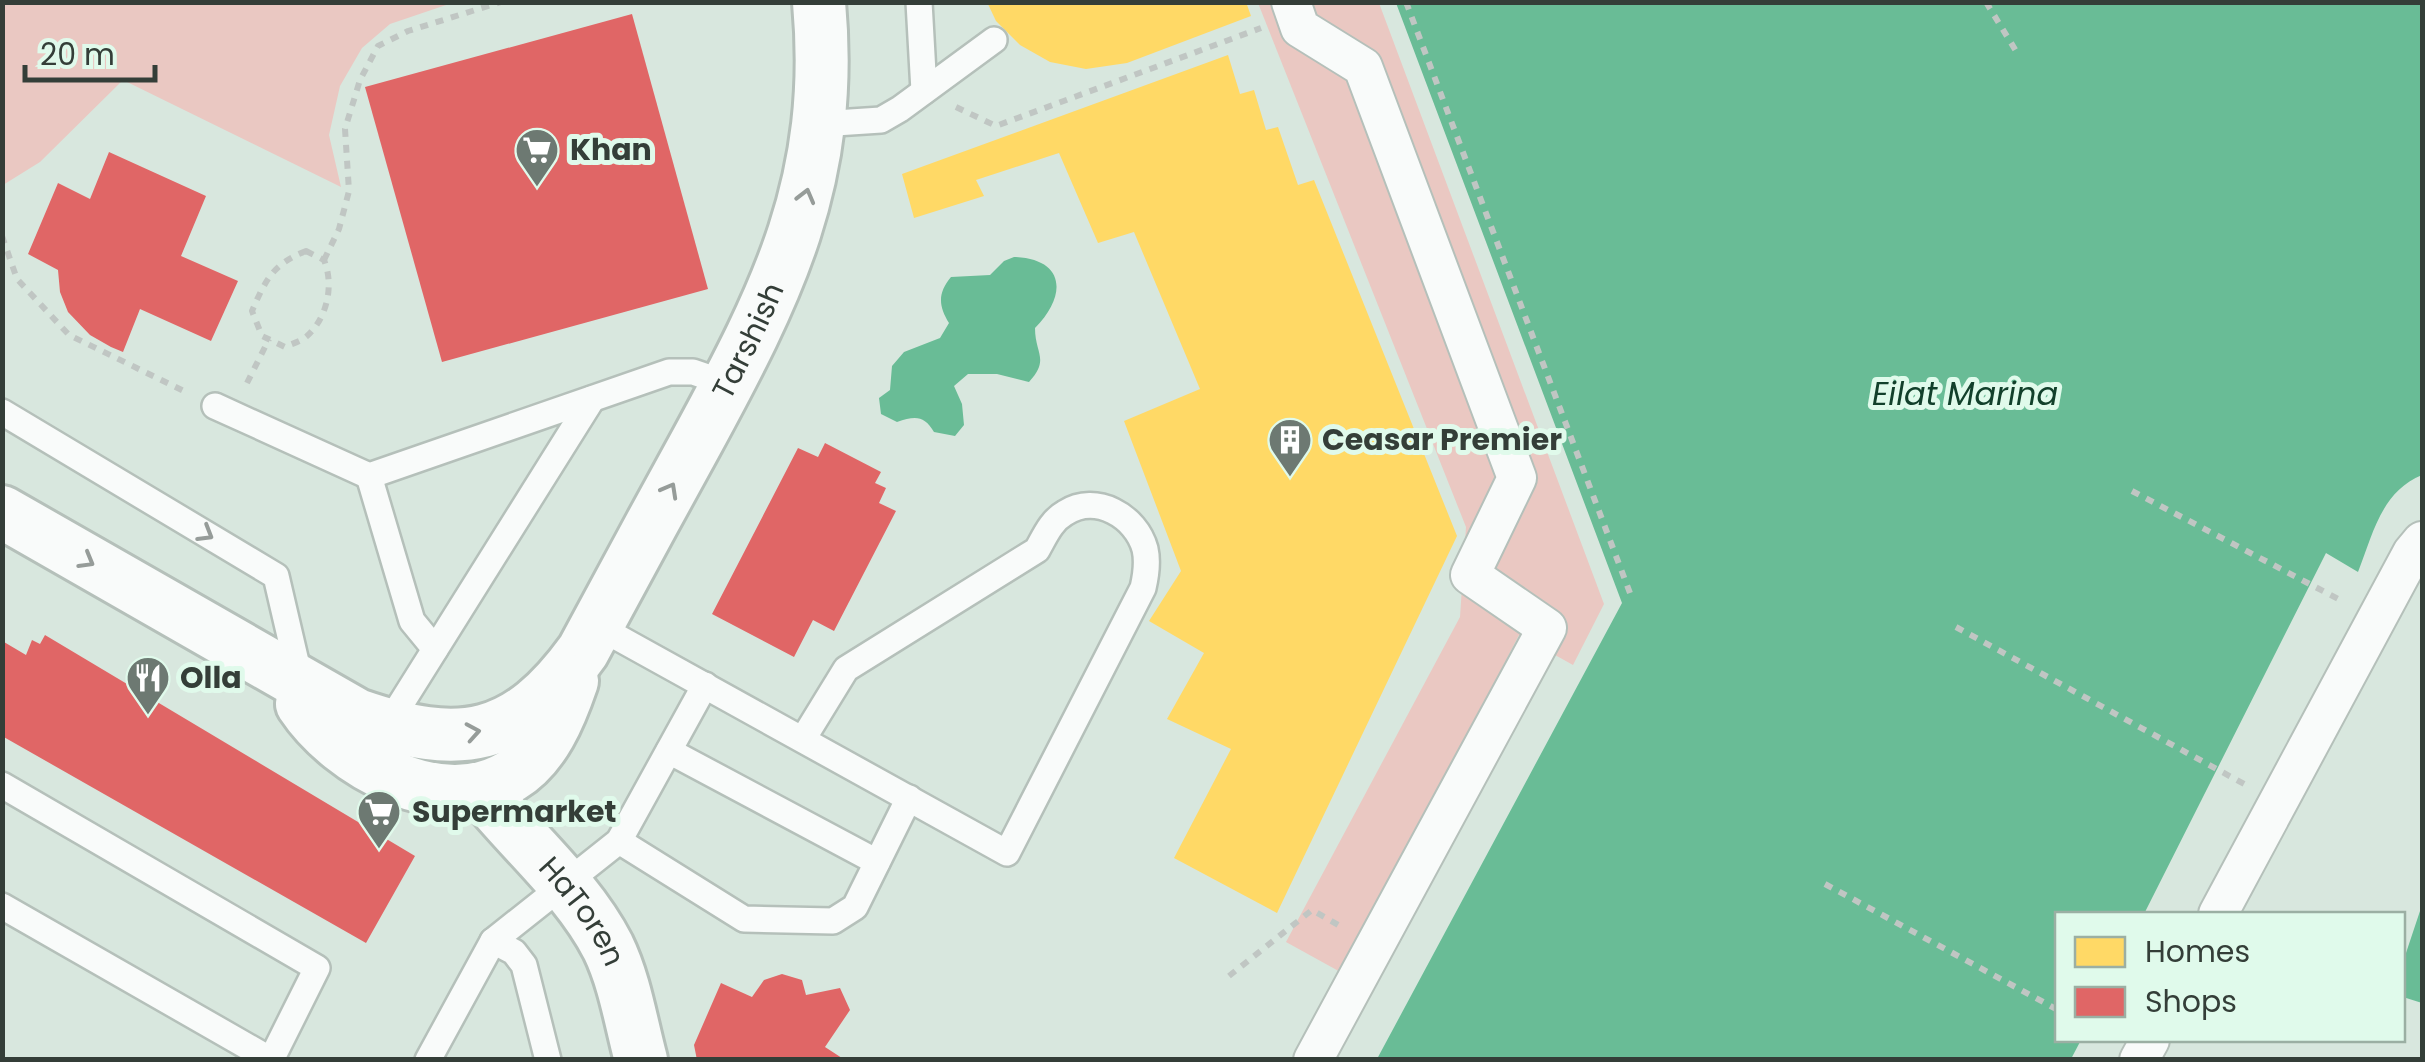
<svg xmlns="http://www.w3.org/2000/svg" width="2425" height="1062" font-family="Poppins,sans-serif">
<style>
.green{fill:#eac8c2}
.water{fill:#69bc96}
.homes{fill:#ffd966}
.shops{fill:#e06666}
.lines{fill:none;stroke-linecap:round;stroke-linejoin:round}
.service-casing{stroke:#b5c0ba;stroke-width:30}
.pedestrian-casing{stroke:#b5c0ba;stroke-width:42}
.minor-casing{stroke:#b5c0ba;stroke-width:58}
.path{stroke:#c0c6c3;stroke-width:6;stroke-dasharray:8 8;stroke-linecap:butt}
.service{stroke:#f9fbfa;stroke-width:25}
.pedestrian{stroke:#f9fbfa;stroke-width:38}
.minor{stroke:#f9fbfa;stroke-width:52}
.oneway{stroke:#969c99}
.labels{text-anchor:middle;stroke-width:10;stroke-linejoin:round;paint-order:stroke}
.poi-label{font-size:30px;font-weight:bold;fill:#343e38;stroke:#e0faeb;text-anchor:start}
.street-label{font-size:30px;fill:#343e38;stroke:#e0faeb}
.water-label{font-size:32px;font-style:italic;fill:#12402b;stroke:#e0faeb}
</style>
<rect width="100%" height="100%" fill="#d8e7de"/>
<g class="green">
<path d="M3 2H452V3L390 24 362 48 340 86 329 135 341 187 123 80 40 162 3 185Z"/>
<path d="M1258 3H1379L1604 604 1573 665 1519 635 1344 974 1286 942 1460 617 1466 527Z"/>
</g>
<g class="water">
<path d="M1396 3H2422V475C2381 492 2373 534 2358 572L2326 553 2144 914H2058V1040H2081L2071 1059H1377L1622 603Z"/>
<path d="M1014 257C1066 259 1067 296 1035 328 1035 354 1050 359 1029 382L997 374H968L954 386 962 404 964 425 955 436 934 432C924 415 915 416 897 422L881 414 879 398 890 390 892 366 904 352 940 338 949 323C938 305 938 293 951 277L990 275 1004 261Z"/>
<path d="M2422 905V1003L2403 997V962Z"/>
</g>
<g class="homes">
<path d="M987 2H1246L1251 16 1127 63 1086 69 1050 62 1020 45 996 21Z"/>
<path d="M1228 55 1240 94 1254 90 1266 130 1278 127 1298 185 1314 180 1457 536 1277 913 1174 858 1231 749 1167 719 1204 653 1149 621 1181 571 1124 421 1200 389 1134 232 1098 243 1059 153 976 180 984 196 914 218 902 174Z"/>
</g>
<g class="shops">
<path d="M632 14 708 289 442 362 365 87Z"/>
<path d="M109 152 206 196 181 256 238 281 211 341 140 309 123 352 111 347 90 335 68 312 60 292 58 270 28 254 58 183 90 199Z"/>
<path d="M825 443 881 472 875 483 886 488 879 503 896 511 834 631 813 620 794 657 712 614 798 448 818 457Z"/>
<path d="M45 635 415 856 366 943 2 736V646L4 642 26 655 32 640 40 644Z"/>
<path d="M782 974 802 980 806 995 840 988 850 1010 825 1047 845 1060H697L694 1045 721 983 752 997 764 980Z"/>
</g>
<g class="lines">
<defs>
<g id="service">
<path d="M919 2 924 91"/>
<path d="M820 124 881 120 900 109 994 40"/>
<path d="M215 406 369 476 669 372H693L728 384"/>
<path d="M2 412 276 576 300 679"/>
<path d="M369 476 412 621 435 649"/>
<path d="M597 626 1007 853 1143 588C1146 575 1148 562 1145 549 1136 516 1096 493 1065 513 1051 521 1045 536 1037 550L846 669 803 739"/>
<path d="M387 726 592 399"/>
<path d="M669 751 877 862"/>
<path d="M2 785 317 968 271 1060"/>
<path d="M619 841 744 919 833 921 855 907 909 798"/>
<path d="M2 906 271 1060"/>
<path d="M493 941 514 952 524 965 548 1060"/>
<path d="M428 1060 493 941 619 841 705 685"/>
</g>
<g id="pedestrian">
<path d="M1291 2 1300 28 1363 67 1517 478 1470 575 1547 628 1313 1060"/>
<path d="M2218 914 2412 553 2422 541"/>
<path d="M2139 1060 2150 1040"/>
</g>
<g id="minor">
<path id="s1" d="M2 512 357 715C461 751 517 742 583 651 620 582 658 512 696 443 778 292 835 180 819 2"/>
<path d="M302 704C342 764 441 818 511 776 544 756 560 716 572 681"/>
<path id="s2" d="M480 789C522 842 577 887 608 947 625 982 631 1023 641 1060"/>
</g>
</defs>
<use href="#service" class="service-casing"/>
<use href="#pedestrian" class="pedestrian-casing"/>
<use href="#minor" class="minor-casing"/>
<g class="path">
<path d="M1406 2 1630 593"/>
<path d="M1986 2 2016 51"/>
<path d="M956 107 996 126 1261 28"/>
<path d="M2 236 17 279 69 335 186 392"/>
<path d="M306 251 324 260C334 284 328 317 307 336 302 341 291 344 285 347L262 336 252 311C266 279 273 264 306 251Z"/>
<path d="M324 260 339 229 349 191 345 129 360 80 378 46 408 31 501 2"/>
<path d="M247 383 269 339"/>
<path d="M2132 491 2344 602"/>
<path d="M1956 627 2246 785"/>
<path d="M1825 884 2058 1010"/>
<path d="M1229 976 1312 910 1340 926"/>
</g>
<use href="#service" class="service"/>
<use href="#pedestrian" class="pedestrian"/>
<use href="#minor" class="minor"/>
</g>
<defs><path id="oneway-chevron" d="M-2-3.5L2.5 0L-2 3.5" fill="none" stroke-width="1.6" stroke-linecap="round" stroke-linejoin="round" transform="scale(2.5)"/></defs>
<g class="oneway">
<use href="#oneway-chevron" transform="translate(806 196) rotate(-75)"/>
<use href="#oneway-chevron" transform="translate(670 490) rotate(-61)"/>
<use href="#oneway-chevron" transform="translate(206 534) rotate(31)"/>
<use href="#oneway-chevron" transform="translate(87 561) rotate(30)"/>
<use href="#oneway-chevron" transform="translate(473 732) rotate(-10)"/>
</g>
<defs>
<symbol id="supermarket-pin" viewBox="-11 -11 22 30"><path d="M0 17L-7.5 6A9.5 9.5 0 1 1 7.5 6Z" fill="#6d7972" stroke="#e0faeb"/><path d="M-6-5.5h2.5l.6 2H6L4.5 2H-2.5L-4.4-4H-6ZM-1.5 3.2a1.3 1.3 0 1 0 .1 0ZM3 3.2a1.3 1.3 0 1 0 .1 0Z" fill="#fff"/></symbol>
<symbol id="building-pin" viewBox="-11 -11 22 30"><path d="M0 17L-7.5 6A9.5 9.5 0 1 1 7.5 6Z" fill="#6d7972" stroke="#e0faeb"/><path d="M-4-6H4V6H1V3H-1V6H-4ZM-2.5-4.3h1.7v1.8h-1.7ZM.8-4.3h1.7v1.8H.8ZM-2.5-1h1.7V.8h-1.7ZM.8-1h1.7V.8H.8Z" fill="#fff"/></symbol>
<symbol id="restaurant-pin" viewBox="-11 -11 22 30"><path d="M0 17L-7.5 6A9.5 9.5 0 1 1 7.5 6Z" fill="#6d7972" stroke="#e0faeb"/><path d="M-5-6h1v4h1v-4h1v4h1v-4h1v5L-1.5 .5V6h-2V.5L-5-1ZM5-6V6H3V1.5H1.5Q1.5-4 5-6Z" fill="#fff"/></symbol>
</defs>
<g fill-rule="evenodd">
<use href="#supermarket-pin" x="512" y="125" width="50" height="68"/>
<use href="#building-pin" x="1265" y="415" width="50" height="68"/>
<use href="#restaurant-pin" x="123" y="653" width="50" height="68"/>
<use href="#supermarket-pin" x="354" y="787" width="50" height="68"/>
</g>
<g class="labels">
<g class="poi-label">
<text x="570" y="160">Khan</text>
<text x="1322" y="450">Ceasar Premier</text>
<text x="180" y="688">Olla</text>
<text x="412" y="822">Supermarket</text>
</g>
<g class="street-label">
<text dy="10" stroke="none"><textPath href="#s1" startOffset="1020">Tarshish</textPath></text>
<text dy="10" stroke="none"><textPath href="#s2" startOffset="160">HaToren</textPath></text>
</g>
<g class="water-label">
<text x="1965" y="405">Eilat Marina</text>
</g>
</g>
<rect width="2425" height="1062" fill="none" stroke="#343e38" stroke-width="10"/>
<rect x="2055" y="912" width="350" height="130" fill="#e0faeb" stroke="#9bafa3" stroke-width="2.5"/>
<rect x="2075" y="937" width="50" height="30" fill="#ffd966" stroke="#9bafa3" stroke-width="2.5"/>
<text x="2145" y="962" font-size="30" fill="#343e38">Homes</text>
<rect x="2075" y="987" width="50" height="30" fill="#e06666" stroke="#9bafa3" stroke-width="2.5"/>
<text x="2145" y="1012" font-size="30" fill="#343e38">Shops</text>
<path d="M25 65v15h130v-15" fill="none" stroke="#343e38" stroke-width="5"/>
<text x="40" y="65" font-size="30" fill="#343e38" stroke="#e0faeb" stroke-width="8" paint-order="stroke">20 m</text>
</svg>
